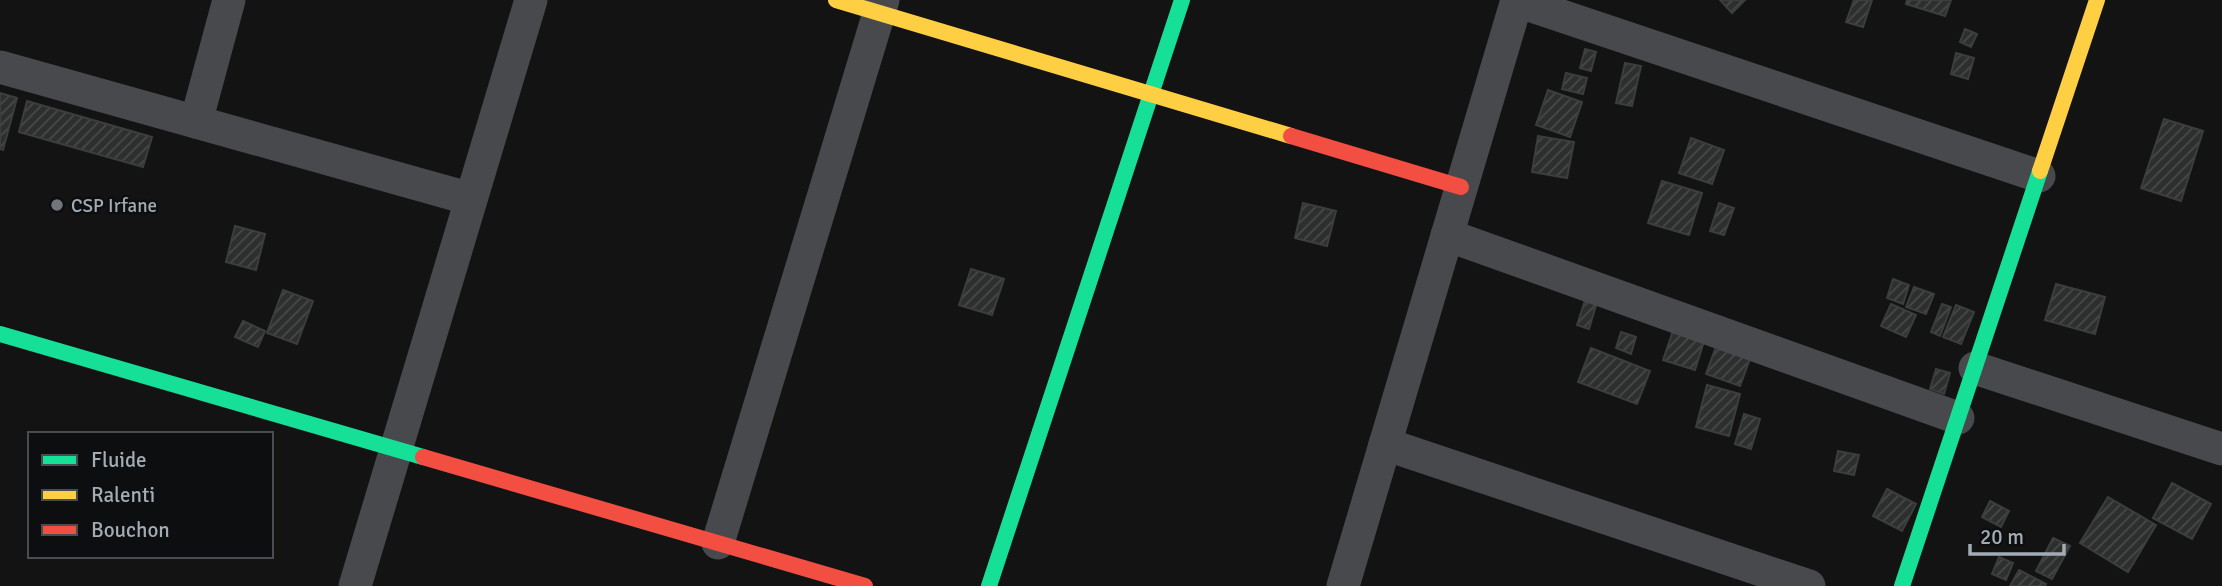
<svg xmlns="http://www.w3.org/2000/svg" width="2222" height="586" font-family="Signika,sans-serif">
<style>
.building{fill:url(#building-hatch);stroke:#3b3d3f;stroke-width:2}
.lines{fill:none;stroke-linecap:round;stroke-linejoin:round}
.street{stroke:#47494c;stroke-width:33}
.fast{stroke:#16e098;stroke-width:16}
.slow{stroke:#ffcf43;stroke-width:16}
.jam{stroke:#f24e42;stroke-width:16}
.poi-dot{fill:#71767c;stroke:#0d0e0f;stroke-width:2.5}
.labels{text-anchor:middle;stroke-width:5;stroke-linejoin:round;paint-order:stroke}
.poi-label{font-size:19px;fill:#a3abb5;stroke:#0d0e0f;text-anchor:start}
</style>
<defs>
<pattern id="building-hatch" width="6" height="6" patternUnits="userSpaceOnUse" patternTransform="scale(1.75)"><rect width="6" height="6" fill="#2d2e2e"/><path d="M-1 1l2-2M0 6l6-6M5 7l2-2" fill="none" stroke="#484a4a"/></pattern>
</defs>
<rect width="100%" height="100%" fill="#131313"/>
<g class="building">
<path d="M1720 0H1745L1732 13Z"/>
<path d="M1854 0H1872L1863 27 1846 22Z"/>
<path d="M1907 0H1951L1945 16 1906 4Z"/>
<path d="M1965 29 1977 34 1971 47 1960 42Z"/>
<path d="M1585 49 1596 52 1591 71 1580 68Z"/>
<path d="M1956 53 1974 58 1968 79 1951 74Z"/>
<path d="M1625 63 1641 66 1632 106 1616 103Z"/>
<path d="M1566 73 1587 78 1583 94 1562 89Z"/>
<path d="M1548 90 1582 102 1570 137 1536 125Z"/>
<path d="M0 93 17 98 3 150 0 149Z"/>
<path d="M27 101 152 137 143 167 19 132Z"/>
<path d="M2164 119 2203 131 2181 201 2141 188Z"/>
<path d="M1538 136 1574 142 1567 178 1532 172Z"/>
<path d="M1691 138 1724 150 1712 184 1679 173Z"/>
<path d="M1662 181 1702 193 1689 235 1648 223Z"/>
<path d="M1303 203 1336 211 1327 246 1295 238Z"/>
<path d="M1719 203 1734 208 1724 235 1710 231Z"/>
<path d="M235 226 265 234 256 270 226 262Z"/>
<path d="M971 269 1004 279 992 315 959 305Z"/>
<path d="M1893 279 1909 285 1903 304 1887 298Z"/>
<path d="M2056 284 2105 297 2095 334 2045 320Z"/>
<path d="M1914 287 1934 294 1926 314 1906 307Z"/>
<path d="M283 290 313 301 297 344 267 333Z"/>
<path d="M1588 291 1599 295 1589 329 1577 325Z"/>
<path d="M1891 304 1916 315 1906 337 1881 326Z"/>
<path d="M1942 304 1951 307 1940 336 1931 332Z"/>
<path d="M1956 305 1974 312 1961 344 1943 337Z"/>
<path d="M243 321 265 331 258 347 235 337Z"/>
<path d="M1675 325 1706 335 1695 370 1663 360Z"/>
<path d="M1621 332 1636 337 1631 354 1616 348Z"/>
<path d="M1717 344 1751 356 1740 386 1706 374Z"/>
<path d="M1591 348 1650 371 1637 404 1578 382Z"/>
<path d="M1936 369 1950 373 1944 394 1930 389Z"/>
<path d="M1707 385 1740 394 1729 436 1696 427Z"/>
<path d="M1744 414 1760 419 1751 449 1735 444Z"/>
<path d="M1838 451 1859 455 1854 475 1834 471Z"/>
<path d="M2172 483 2211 504 2192 539 2153 518Z"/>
<path d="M1887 489 1916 504 1902 531 1873 516Z"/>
<path d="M2108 497 2156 525 2128 572 2080 543Z"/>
<path d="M1990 501 2009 511 2001 527 1982 517Z"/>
<path d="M2053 538 2070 546 2052 579 2036 571Z"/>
<path d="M1999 557 2013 563 2006 580 1992 574Z"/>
<path d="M2019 570 2046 584 2045 586H2010Z"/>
</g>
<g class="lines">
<g class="street">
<path d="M1517 1 2039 176"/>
<path d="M0 67 471 199"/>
<path d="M196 122 229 0"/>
<path d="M1447 235 1958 418"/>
<path d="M1975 368 2222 449"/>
<path d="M1385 444 1809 586"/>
<path d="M718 543 883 0"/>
<path d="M355 586 531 0"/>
<path d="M1343 586 1517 0"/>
</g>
<g class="fast">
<path d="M0 334 423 457"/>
<path d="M989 586 1182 0"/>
<path d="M1902 586 2040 171"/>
</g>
<g class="slow">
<path d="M836 0 1291 136"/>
<path d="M2040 171 2097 0"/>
</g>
<g class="jam">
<path d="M1291 136 1461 187"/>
<path d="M423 457 865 586"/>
</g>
</g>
<circle class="poi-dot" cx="57" cy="205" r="7"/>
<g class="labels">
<g class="poi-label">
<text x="71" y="212">CSP Irfane</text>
</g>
</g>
<rect x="28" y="432" width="245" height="126" fill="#0d0e0f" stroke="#494d51" stroke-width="2"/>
<rect x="42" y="455" width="35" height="10" fill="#16e098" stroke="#494d51" stroke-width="2"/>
<text x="91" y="467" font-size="21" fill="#a3abb5">Fluide</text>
<rect x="42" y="490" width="35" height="10" fill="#ffcf43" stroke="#494d51" stroke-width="2"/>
<text x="91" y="502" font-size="21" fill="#a3abb5">Ralenti</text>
<rect x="42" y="525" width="35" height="10" fill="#f24e42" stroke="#494d51" stroke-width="2"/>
<text x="91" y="537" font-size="21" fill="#a3abb5">Bouchon</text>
<path d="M1970 544v10h94v-10" fill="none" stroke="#a3abb5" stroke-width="3.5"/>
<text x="1980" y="544" font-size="21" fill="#a3abb5" stroke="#0d0e0f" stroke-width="5" paint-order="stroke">20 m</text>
</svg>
